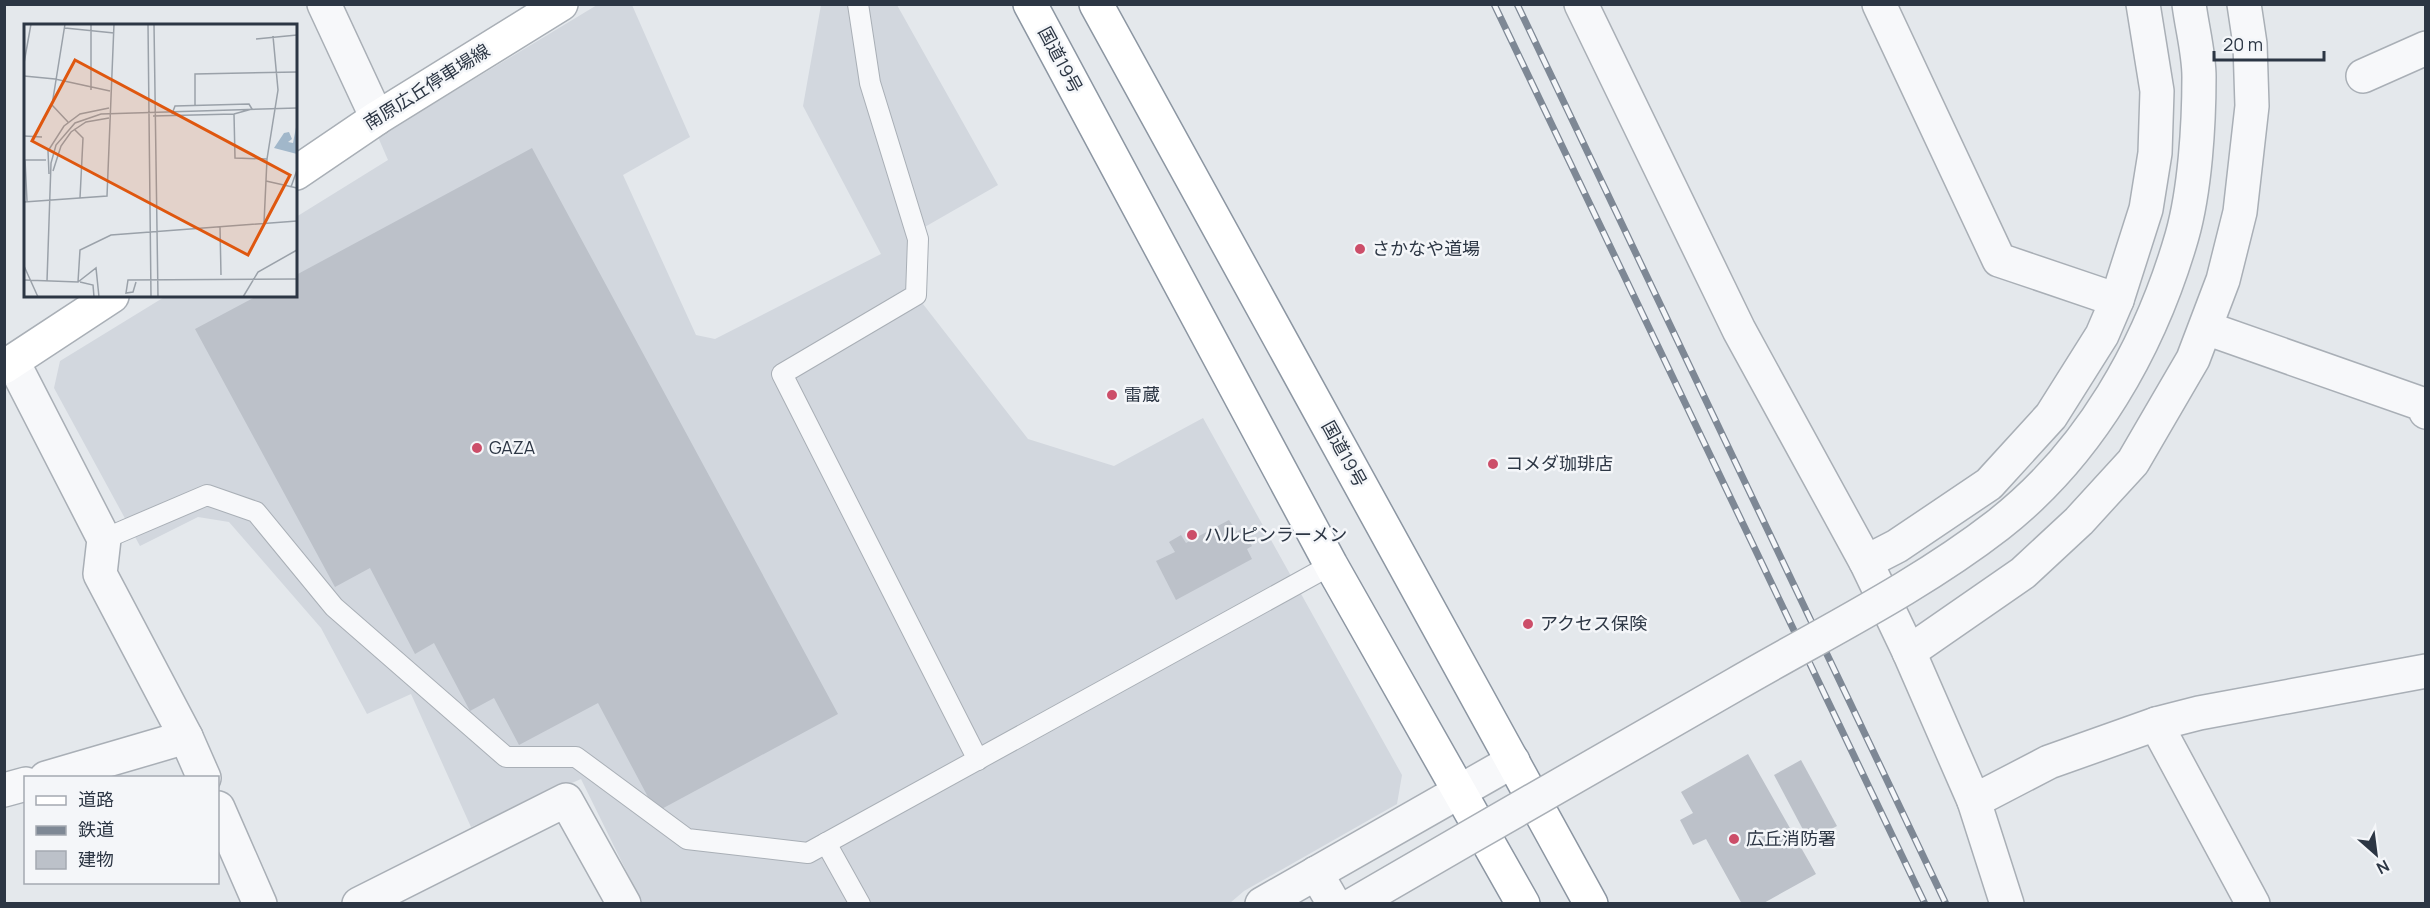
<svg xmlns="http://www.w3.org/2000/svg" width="2430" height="908" font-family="Manrope,'Noto Sans JP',sans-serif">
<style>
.built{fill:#d2d7de}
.building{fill:#bcc1c9}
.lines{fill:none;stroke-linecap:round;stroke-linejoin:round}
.service-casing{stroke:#a9afb6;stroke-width:22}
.minor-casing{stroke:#a9afb6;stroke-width:36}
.tertiary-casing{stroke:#a9afb6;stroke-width:36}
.secondary-casing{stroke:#a9afb6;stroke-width:36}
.trunk-casing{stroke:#8c96a2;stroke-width:36}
.service{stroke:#f7f8fa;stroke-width:20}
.minor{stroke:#f7f8fa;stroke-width:33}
.tertiary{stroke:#f7f8fa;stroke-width:33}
.secondary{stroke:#fff;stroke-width:33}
.trunk{stroke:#fff;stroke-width:33}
.rail-casing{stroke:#7e8895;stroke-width:7}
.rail{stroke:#f4f6f9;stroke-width:4.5;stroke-dasharray:14;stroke-linecap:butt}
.tertiary-bridge-casing{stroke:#a9afb6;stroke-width:36;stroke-linecap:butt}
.tertiary-bridge{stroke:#f7f8fa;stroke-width:33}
.poi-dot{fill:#cc4e69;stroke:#f4f6f9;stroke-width:2}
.labels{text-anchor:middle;stroke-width:5;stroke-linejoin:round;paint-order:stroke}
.street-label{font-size:18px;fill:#2c3644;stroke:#f4f6f9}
.poi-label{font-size:18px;fill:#2c3644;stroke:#f4f6f9;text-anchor:start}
.inset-road{fill:none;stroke:#9aa1a9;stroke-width:1.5}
.view{fill:#df570f;fill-opacity:0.15;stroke:#df570f;stroke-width:3}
.inset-edge{fill:none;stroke:#2c3644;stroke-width:3}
</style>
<rect width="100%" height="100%" fill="#e4e8ec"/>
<path class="built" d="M597 5H632L690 137 623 175 696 335 715 339 881 254 803 106 821 5H897L998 185 916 232V295L1028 439 1114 466 1203 418 1402 775 1397 804 1244 891 1230 903H642L581 779 471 827 411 694 367 714 321 628 229 522 198 517 140 546 54 388 60 361 166 296H296V217L388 160 378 137Z"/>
<g class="building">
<path d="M532 148 838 714 656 812 598 703 519 745 494 698 470 711 434 643 415 654 370 568 335 587 195 329 257 296H296V275Z"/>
<path d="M1229 520 1237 532 1242 528 1252 546 1247 549 1252 559 1176 600 1156 561 1175 552 1169 542 1181 535 1186 543Z"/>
<path d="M1748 754 1816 874 1762 904H1742L1706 839 1693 845 1680 820 1693 813 1681 792Z"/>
<path d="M1801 760 1837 826 1809 841 1774 775Z"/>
</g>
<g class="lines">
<defs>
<g id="service">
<path d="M858 4 870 83 918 239 916 295 782 374 978 760"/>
<path d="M104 539 207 495 256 512 334 607 506 757H576L687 839 808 853 1331 565"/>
<path d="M826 843 860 904"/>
</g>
<g id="minor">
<path d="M324 4 377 118"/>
<path d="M1581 4 1739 330 1866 562 1909 652 1974 801 2049 762 2156 724 2199 713 2426 671"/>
<path d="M1879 4 1999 260 2117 300"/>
<path d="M2363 76 2426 48"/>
<path d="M2206 328 2422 404 2426 412"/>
<path d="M13 362 104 539 100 574 186 737 204 778"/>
<path d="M1866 562 1897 546 1989 484 2051 416 2102 335 2117 300 2146 209 2155 153 2157 91 2143 4"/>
<path d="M1909 652 2023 573 2079 521 2133 462 2193 359 2223 280 2240 212 2252 106 2250 44 2244 4"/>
<path d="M2156 724 2253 904"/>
<path d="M46 778 186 737"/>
<path d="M4 790 26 784"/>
<path d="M218 808 260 904"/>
<path d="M1316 873 1334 904"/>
<path d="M359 904 566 800 624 904"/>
<path d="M1262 904 1513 761"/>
</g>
<path id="tertiary" d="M1974 801 2007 904"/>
<g id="secondary">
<path d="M296 173 377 118 561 4"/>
<path d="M4 367 112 296"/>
</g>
<g id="trunk">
<path d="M1030 4 1331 565 1523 904"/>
<path d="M1096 4 1591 904"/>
</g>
</defs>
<use href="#service" class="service-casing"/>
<use href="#minor" class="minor-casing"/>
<use href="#tertiary" class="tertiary-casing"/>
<use href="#secondary" class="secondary-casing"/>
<use href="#trunk" class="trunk-casing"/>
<use href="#service" class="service"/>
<use href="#minor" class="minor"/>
<use href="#tertiary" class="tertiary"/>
<use href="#secondary" class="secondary"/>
<use href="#trunk" class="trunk"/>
<defs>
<g id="rail">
<path d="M1494 4 1925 904"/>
<path d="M1517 4 1946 904"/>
</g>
</defs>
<use href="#rail" class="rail-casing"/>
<use href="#rail" class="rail"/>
<defs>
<path id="tertiary-bridge" d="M1354 904C1481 830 1609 757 1736 684 1824 633 1918 587 1998 525 2090 453 2150 347 2182 236 2195 190 2199 125 2199 77 2199 53 2192 28 2189 4"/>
</defs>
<use href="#tertiary-bridge" class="tertiary-bridge-casing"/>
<use href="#tertiary-bridge" class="tertiary-bridge"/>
</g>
<g class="poi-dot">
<circle cx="1360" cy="249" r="6"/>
<circle cx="1112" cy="395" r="6"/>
<circle cx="477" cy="448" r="6"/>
<circle cx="1493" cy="464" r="6"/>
<circle cx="1192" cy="535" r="6"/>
<circle cx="1528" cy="624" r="6"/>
<circle cx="1734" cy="839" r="6"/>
</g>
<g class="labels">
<g class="street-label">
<text transform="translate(1060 60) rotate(62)" y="6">国道19号</text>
<text transform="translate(427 87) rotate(-32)" y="6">南原広丘停車場線</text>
<text transform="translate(1344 454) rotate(61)" y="6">国道19号</text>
</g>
<g class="poi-label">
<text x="1372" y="255">さかなや道場</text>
<text x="1124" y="401">雷蔵</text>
<text x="489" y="454">GAZA</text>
<text x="1505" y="470">コメダ珈琲店</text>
<text x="1204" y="541">ハルピンラーメン</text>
<text x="1540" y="630">アクセス保険</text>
<text x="1746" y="845">広丘消防署</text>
</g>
</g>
<g transform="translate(24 24)">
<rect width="273" height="273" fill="#e4e8ec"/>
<path d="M273 98V130L250 124 260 109 265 108 268 115 264 118 269 119Z" fill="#a1b7ca"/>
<path class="inset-road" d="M41 0 28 81 44 98M124 0 127 273M130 0 134 273M41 4 90 9M232 15 273 11M0 39 7 0M0 52 31 55 86 67M67 66V0M171 82V50L273 48M148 90 151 82 225 80 228 85M210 90 211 134 243 135M129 92 210 90 228 85M50 105 59 114 56 174M0 112 18 113M0 136H22M1 136 3 177M29 147 37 122 47 108 62 98 85 94M25 150 24 127 40 102 56 90 85 84M242 157 273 164M267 163 273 146M0 178 83 172 90 0M240 199 243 135 254 66 249 12M196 203 197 251M0 242 14 273M0 256 54 258 56 226 87 211 273 197M23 257 27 139 32 121 51 99 77 90 273 84M54 258 72 244 75 273M56 258 69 261 70 273M112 258 109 268 102 269 104 256 273 255M219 273 234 248 273 226"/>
<path class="view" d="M51 36 266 151 224 231 8 117Z"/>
<rect width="273" height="273" class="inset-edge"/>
</g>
<rect width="2430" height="908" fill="none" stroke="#2c3644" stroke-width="12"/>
<rect x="24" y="776" width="195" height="108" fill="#f4f6f9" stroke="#a4a9b1" stroke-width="1.5"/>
<rect x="36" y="796" width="30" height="9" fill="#ffffff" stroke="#a4a9b1" stroke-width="1.5"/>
<text x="78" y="806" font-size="18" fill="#2c3644">道路</text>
<rect x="36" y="826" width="30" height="9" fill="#7e8895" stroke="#a4a9b1" stroke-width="1.5"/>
<text x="78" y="836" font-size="18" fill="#2c3644">鉄道</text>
<rect x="36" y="851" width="30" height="18" fill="#bcc1c9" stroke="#a4a9b1" stroke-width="1.5"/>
<text x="78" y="866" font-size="18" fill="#2c3644">建物</text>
<g transform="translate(2376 854) rotate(152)" stroke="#f4f6f9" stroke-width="4.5" paint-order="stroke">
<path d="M0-4.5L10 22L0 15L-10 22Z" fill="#2c3644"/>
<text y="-9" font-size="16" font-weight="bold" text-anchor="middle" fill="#2c3644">N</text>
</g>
<path d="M2214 51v9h110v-9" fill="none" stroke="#2c3644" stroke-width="3"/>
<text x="2223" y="51" font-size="18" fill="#2c3644" stroke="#f4f6f9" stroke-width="4.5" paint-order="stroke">20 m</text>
</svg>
